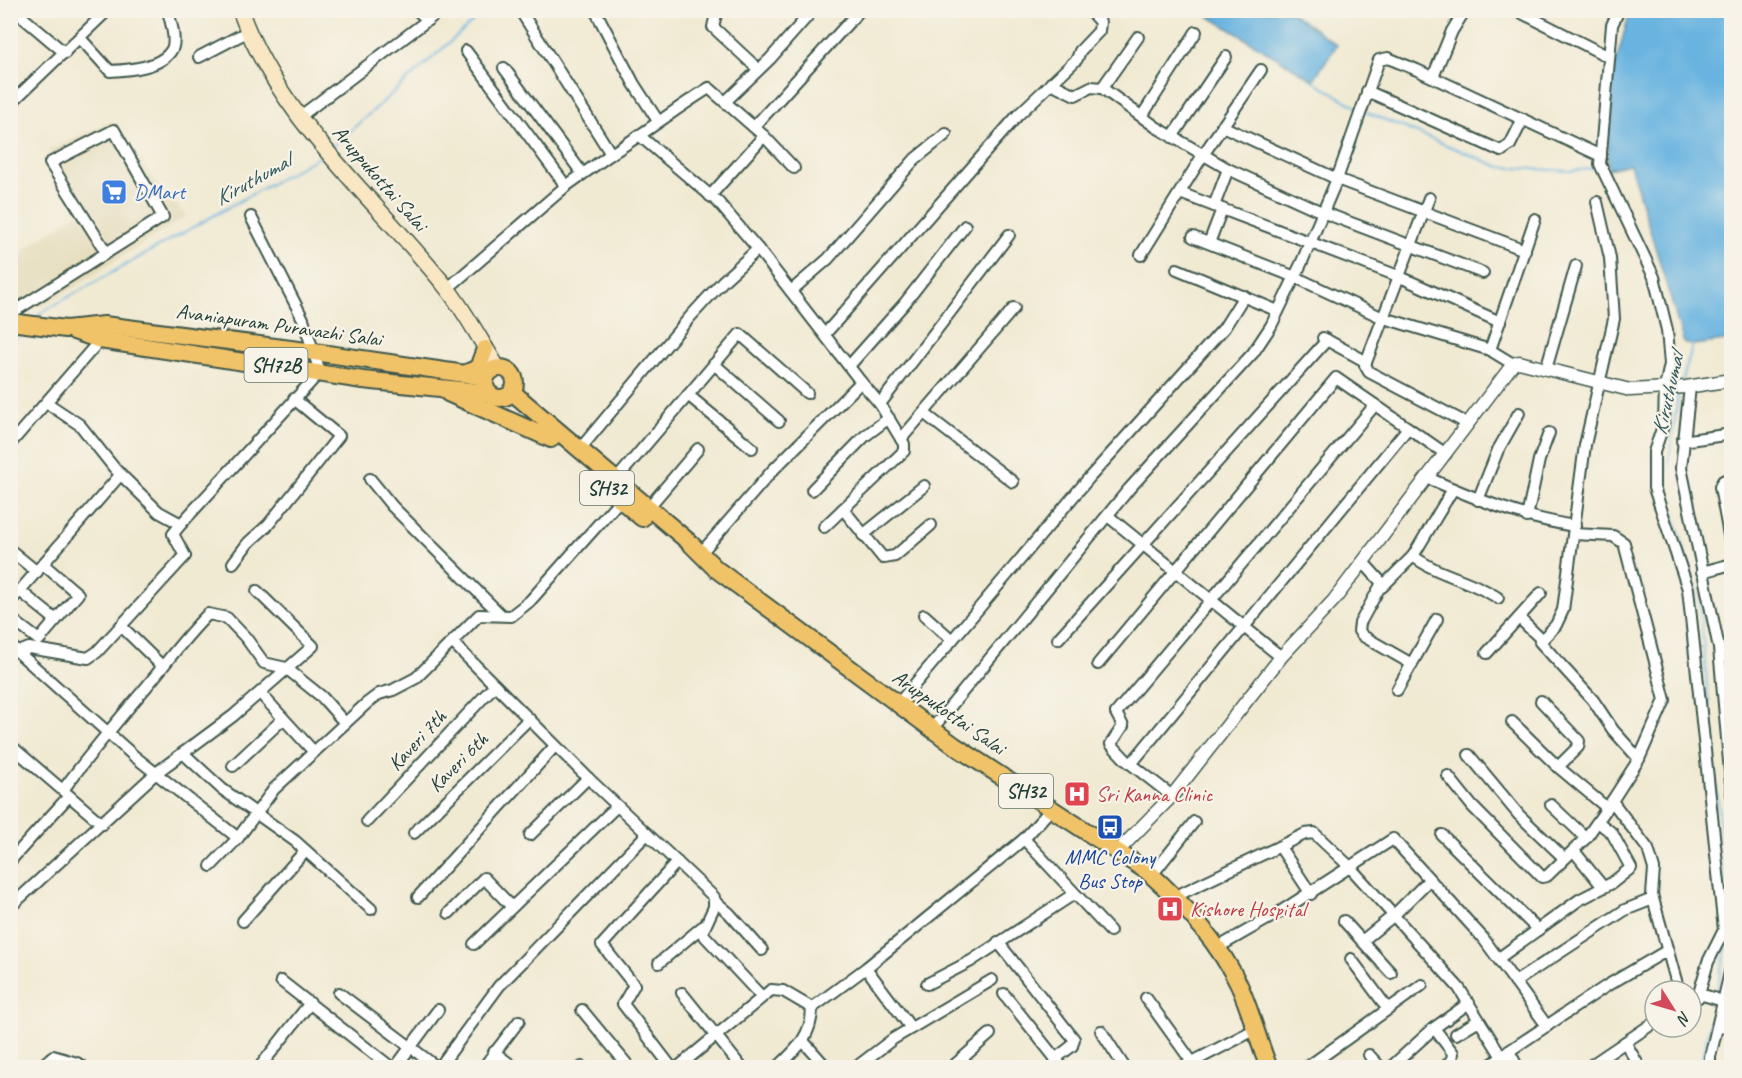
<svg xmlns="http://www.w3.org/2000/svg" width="1742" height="1078" font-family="Caveat,sans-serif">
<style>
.built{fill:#e4dbba}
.water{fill:#67b3e0;stroke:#43788a;stroke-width:1.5}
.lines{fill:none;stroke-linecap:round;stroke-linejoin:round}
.stream{stroke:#67b3e0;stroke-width:2}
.minor-casing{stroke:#3e574c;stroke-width:14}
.tertiary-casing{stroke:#3e574c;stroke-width:15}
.secondary-casing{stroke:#3e574c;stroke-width:18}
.primary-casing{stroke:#3e574c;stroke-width:20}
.minor{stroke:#fff;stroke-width:10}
.tertiary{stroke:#fff;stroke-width:12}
.secondary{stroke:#f9e7c3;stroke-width:15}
.primary{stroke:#f1c369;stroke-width:16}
.labels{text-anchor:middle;stroke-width:4.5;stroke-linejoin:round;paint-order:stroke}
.shield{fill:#f7f3e8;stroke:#60746a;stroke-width:1.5}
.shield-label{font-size:20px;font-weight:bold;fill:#1f3d34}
.street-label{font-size:21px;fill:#1f3d34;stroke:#f7f3e8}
.shop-label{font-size:21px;fill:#366cbe;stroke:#f7f3e8;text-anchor:start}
.health-label{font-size:21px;fill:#be3a42;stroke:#f7f3e8;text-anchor:start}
.transit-label{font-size:21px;fill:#164399;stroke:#f7f3e8}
.water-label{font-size:22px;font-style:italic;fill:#315a5f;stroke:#f7f3e8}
</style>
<rect width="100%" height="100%" fill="#f7f3e8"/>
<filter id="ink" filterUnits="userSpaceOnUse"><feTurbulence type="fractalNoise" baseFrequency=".0167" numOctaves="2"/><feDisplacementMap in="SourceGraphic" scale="12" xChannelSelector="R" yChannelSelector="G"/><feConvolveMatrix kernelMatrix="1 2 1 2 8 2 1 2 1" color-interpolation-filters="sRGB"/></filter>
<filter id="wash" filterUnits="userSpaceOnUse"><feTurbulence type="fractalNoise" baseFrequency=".008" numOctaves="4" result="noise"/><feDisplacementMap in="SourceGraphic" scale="24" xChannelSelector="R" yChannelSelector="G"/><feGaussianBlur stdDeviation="1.35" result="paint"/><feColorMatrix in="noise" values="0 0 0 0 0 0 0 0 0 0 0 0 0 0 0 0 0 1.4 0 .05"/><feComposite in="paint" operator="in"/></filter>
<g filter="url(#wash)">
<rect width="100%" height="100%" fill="#f1ead3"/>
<path class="built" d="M113 121 154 180 186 216 43 307 11 302 10 270 30 245 81 212 54 170 49 150Z"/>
<g class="water">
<path d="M1200 11H1289L1337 45 1313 80Z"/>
<path d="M1630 11H1731V340L1693 345 1684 343 1630 164 1608 169V92Z"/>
</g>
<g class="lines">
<g class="stream">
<path d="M1166 10 1170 13 1172 10"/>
<path d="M1312 80 1358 108"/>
<path d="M1366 112 1500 167 1570 171 1598 168"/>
<path d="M331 148 486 10"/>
<path d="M36 319 40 313 322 155"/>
<path d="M10 342 27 330"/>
<path d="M1682 383 1693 343"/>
<path d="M1679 391 1665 486 1699 598 1730 933 1716 994"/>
<path d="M1700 1068 1715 1003"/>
</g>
</g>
</g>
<g filter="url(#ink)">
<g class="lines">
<defs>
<g id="minor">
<path d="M14 10 65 53"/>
<path d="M417 10 428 20"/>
<path d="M595 10 634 84 658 121"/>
<path d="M717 10 713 27 758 69"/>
<path d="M1516 10 1609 57"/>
<path d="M1619 10 1612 25 1600 164 1654 277 1667 330 1670 364 1665 388 1664 423 1654 452V488L1688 589 1724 930 1708 962 1698 997"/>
<path d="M80 38 110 71C128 70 162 68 172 49 177 39 170 21 168 10"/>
<path d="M466 51 566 186"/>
<path d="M199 57 247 32"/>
<path d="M504 68 582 173"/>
<path d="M1433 77 1452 31 1465 10"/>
<path d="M1051 83 1075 95 1091 87 1102 88 1156 127 1228 169 1322 212 1483 273"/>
<path d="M1102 88 1138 37"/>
<path d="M1367 91 1501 151 1510 145 1523 119"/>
<path d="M725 102 770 59 813 10"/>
<path d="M10 104 108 10"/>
<path d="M1142 116 1196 32"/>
<path d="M298 118 441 10"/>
<path d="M1222 126 1337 179 1525 250"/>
<path d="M754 127 860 10"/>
<path d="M640 136 718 202 758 249"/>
<path d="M1172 137 1226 57"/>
<path d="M611 154C645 133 675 109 709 88L764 136 794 168"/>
<path d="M1180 193 1398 276 1500 322"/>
<path d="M710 196 764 136"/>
<path d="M1429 198 1365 365 1369 372 1468 424"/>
<path d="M1597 202 1610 258 1614 319 1585 445 1563 610 1556 625 1540 642 1593 700 1613 730 1639 759 1612 801 1648 849 1654 869 1652 895 1679 991"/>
<path d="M1214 206 1228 169"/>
<path d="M1193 237 1295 277 1381 317 1490 350 1513 364"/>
<path d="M1209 243 1222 209"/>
<path d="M1141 255 1203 155 1261 70"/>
<path d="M1177 269 1278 311"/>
<path d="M447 289 566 186 611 154 520 10"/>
<path d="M791 291 828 259 915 159 946 134"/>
<path d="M10 314 163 217 114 130 50 163 106 252"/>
<path d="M825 334 1018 115 1077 59 1080 51 1099 31 1100 22 1089 10"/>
<path d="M1323 338 1365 361"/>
<path d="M1490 350 1535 219"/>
<path d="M714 364 779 421"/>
<path d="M849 366 904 304 965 226"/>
<path d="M1546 369 1576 266"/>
<path d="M1690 387 1681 468 1719 648 1732 795"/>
<path d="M688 395 752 448"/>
<path d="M47 403 80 425 115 469 159 512 181 524 320 372 303 319 251 217"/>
<path d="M880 404 1009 235"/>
<path d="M925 414 1013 482"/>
<path d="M901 439 1014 308"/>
<path d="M1682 441 1732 434"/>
<path d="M10 444 100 340"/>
<path d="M580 449 690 317 723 281 758 249 861 382 772 471 701 553"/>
<path d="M1732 477 1723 481 1720 487 1732 551"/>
<path d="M1428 478C1476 499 1522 518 1575 526"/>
<path d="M370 479 392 506 501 615"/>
<path d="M615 481 740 334 807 393"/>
<path d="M1453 489 1413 556C1439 576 1472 580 1498 598"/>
<path d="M812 490 865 436 889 418"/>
<path d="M1478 500 1498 450 1519 413"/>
<path d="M648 508 698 449"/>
<path d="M843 509 883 558 895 556 931 525"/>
<path d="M1108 516 1281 657"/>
<path d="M1527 517 1539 460 1549 433"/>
<path d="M824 527 904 451V444L880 404 861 382"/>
<path d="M1574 534 1613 536 1624 543 1665 700 1639 759"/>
<path d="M863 535 924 486"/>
<path d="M10 550 37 572"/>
<path d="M1363 562 1382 583 1360 623 1359 631 1363 636 1412 664"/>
<path d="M233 563 248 543 268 525 339 436 294 399"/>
<path d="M1702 572 1732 564"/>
<path d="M1382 587 1413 556"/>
<path d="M20 591 56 620"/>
<path d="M10 602 121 474"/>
<path d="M924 615 952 640"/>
<path d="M10 618 39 640 78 594 43 564"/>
<path d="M1519 618 1541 639"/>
<path d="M121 626 162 666"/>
<path d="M1058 639 1327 340"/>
<path d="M453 643 588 778 714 897V907L702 933 761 996"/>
<path d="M10 645 134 756 238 838"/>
<path d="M19 652 29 648 88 658 97 652 185 556 173 534 181 524"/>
<path d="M1487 653 1541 593"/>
<path d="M1098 664 1336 378 1446 454"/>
<path d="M1397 690 1437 619"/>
<path d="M260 693 314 752"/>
<path d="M1541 701 1579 741 1578 747 1558 767"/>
<path d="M898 704 1089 478 1224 328 1244 296"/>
<path d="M1512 722 1558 767 1607 808"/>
<path d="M932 729 1129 489 1253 353 1271 326 1301 264 1337 179 1379 60 1388 58 1417 70 1601 156"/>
<path d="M10 745 102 824"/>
<path d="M183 753 222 789 295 841 371 909"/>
<path d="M1469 755 1519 815 1564 858"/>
<path d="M1131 764 1408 428"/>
<path d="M233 766 283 719"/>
<path d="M1448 776 1472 806 1542 877 1547 876 1586 838 1612 801"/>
<path d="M63 790C88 756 114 725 142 692 164 666 183 639 208 614L227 618 246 638 264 663 286 668 322 697 345 723"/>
<path d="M1172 796 1126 760 1111 744 1123 726 1116 713 1375 405"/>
<path d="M1551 805 1586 838"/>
<path d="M367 821 495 685"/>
<path d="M414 833 529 719"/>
<path d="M530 835 588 778"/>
<path d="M1442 835 1538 930"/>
<path d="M1024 839 1110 931"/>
<path d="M1280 847 1311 894"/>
<path d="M1574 851 1603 887"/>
<path d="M10 861 69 796"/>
<path d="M211 866 238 838 274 789 367 703 379 694 393 690 416 678 479 615 511 616 530 601 620 500"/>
<path d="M1152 875 1194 822"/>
<path d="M1176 896 1305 834 1314 833 1348 865 1459 988 1502 1057 1509 1051 1518 1068"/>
<path d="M418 897 555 746"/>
<path d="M715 901 729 913 762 950"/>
<path d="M10 907 156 773 233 716 313 646 257 591"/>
<path d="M449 913 484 878 512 907"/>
<path d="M243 921 304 852"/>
<path d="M1344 921 1391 973"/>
<path d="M1362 941 1393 916 1429 880"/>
<path d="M998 942 1074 1039 1072 1046 1055 1059"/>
<path d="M474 944 617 806"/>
<path d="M1215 949 1280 912 1393 839 1483 938 1547 1026"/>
<path d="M1499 958 1579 900 1612 883 1631 868 1612 833 1598 822"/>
<path d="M1351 959 1388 1009"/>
<path d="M659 963 702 927"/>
<path d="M866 968 911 1028"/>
<path d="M281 981 392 1068"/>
<path d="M1515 982 1625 910 1653 899"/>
<path d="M927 984 971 961 1074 894"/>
<path d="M339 993 438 1068"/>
<path d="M682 993 742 1068"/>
<path d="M1004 994 1063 1068"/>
<path d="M1146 998 1192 1062"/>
<path d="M1694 999 1703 995 1723 1001"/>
<path d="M582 1010 630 1068"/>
<path d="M1434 1028 1469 1003"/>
<path d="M1717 1028 1732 1026"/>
<path d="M1101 1031 1125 1068"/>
<path d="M1456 1034 1479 1020"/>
<path d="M803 1041 827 1068"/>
<path d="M1625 1042 1640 1068"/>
<path d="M1509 1051 1608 985 1668 950"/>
<path d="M494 1052 515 1068"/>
<path d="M1369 1055 1381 1068"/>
<path d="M39 1068 53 1056 77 1063 84 1068"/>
<path d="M259 1068 310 1003"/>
<path d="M395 1068 438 1010"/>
<path d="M439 1068 499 986 647 834"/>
<path d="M483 1068 519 1021"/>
<path d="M582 1068V1067"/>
<path d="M672 1068 623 1004 634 985 602 945 677 862"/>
<path d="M677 1068 771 990 783 991 812 1008"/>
<path d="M777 1068C796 1050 812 1036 812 1008L866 968 1024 839 1052 808"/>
<path d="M855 1068 893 1039 992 980"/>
<path d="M951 1068 990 1034"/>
<path d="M1181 1068 1254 1030"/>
<path d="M1306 1068 1422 985"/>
<path d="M1390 1068 1434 1028 1453 1053 1452 1060 1444 1068"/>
<path d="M1486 1068 1502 1057"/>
<path d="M1587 1068 1655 1022"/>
<path d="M1710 1068V1057L1732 964"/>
</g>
<path id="tertiary" d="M1118 851 1172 796 1281 657 1334 600 1513 364 1519 362 1630 390 1686 387 1732 380"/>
<path id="secondary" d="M240 10C279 120 376 199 446 287 466 312 481 342 498 368"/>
<g id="primary">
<path d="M10 322 66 329 104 325 314 352 486 377"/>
<path d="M74 331 100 340 363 380 488 393"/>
<circle cx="500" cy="383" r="15"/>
<path d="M464 374 478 368 485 349"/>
<path d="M512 392 689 542 716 569 955 746 1147 871C1182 902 1219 943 1239 985 1251 1011 1258 1041 1269 1068"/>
<path d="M448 393 551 439"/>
<path d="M600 482 642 518"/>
</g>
</defs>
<use href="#minor" class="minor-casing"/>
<use href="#tertiary" class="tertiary-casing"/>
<use href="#secondary" class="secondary-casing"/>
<use href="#primary" class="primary-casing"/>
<use href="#minor" class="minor"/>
<use href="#tertiary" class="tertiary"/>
<use href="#secondary" class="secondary"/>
<use href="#primary" class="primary"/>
</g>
</g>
<defs>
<symbol id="supermarket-square" viewBox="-11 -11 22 22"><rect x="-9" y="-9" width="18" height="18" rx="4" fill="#3f7fe0" stroke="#f7f3e8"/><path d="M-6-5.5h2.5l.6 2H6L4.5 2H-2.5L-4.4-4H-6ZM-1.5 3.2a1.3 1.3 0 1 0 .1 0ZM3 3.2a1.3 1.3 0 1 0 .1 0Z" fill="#fff"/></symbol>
<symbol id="hospital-square" viewBox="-11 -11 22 22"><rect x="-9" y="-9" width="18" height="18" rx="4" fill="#e0444e" stroke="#f7f3e8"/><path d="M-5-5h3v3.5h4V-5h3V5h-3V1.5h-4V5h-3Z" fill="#fff"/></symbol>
<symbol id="bus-square" viewBox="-11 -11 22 22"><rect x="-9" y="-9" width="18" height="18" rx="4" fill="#1a4fb4" stroke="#f7f3e8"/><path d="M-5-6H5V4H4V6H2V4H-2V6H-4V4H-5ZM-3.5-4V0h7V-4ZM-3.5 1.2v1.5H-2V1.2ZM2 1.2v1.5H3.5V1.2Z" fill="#fff"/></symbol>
</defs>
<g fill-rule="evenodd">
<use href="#supermarket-square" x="99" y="177" width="30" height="30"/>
<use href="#hospital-square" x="1062" y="779" width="30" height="30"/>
<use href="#bus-square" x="1095" y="812" width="30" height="30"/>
<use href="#hospital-square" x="1155" y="894" width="30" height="30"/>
</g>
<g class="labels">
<g class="shield">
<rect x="244.5" y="348" width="63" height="34" rx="4.5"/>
<rect x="580" y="471" width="54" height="34" rx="4.5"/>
<rect x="999" y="774" width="54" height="34" rx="4.5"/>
</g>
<g class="shield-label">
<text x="276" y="372">SH72B</text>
<text x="607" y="495">SH32</text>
<text x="1026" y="798">SH32</text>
</g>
<g class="street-label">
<text transform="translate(380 178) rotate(49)" y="7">Aruppukottai Salai</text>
<text transform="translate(279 325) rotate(8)" y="7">Avaniapuram Puravazhi Salai</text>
<text transform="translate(949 712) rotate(35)" y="7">Aruppukottai Salai</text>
<text transform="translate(417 740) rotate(-47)" y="7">Kaveri 7th</text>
<text transform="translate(458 762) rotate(-45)" y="7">Kaveri 6th</text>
</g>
<g class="shop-label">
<text x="134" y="199">DMart</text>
</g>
<g class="health-label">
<text x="1096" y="801">Sri Kanna Clinic</text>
<text x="1190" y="916">Kishore Hospital</text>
</g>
<g class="transit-label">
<text x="1110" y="864">MMC Colony<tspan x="1110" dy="24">Bus Stop</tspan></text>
</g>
<g class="water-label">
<text transform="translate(252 179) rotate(-29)" y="8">Kiruthumal</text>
<text transform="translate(1667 394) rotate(-77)" y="8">Kiruthumal</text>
</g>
</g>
<rect width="1742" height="1078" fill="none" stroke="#f7f3e8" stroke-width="36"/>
<g transform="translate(1673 1009) rotate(127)"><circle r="28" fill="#f7f3e8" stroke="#a1aaa0" stroke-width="1.5"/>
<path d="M0-4.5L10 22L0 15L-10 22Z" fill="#d1495b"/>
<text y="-9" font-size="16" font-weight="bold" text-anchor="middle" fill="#1f3d34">N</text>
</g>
</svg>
